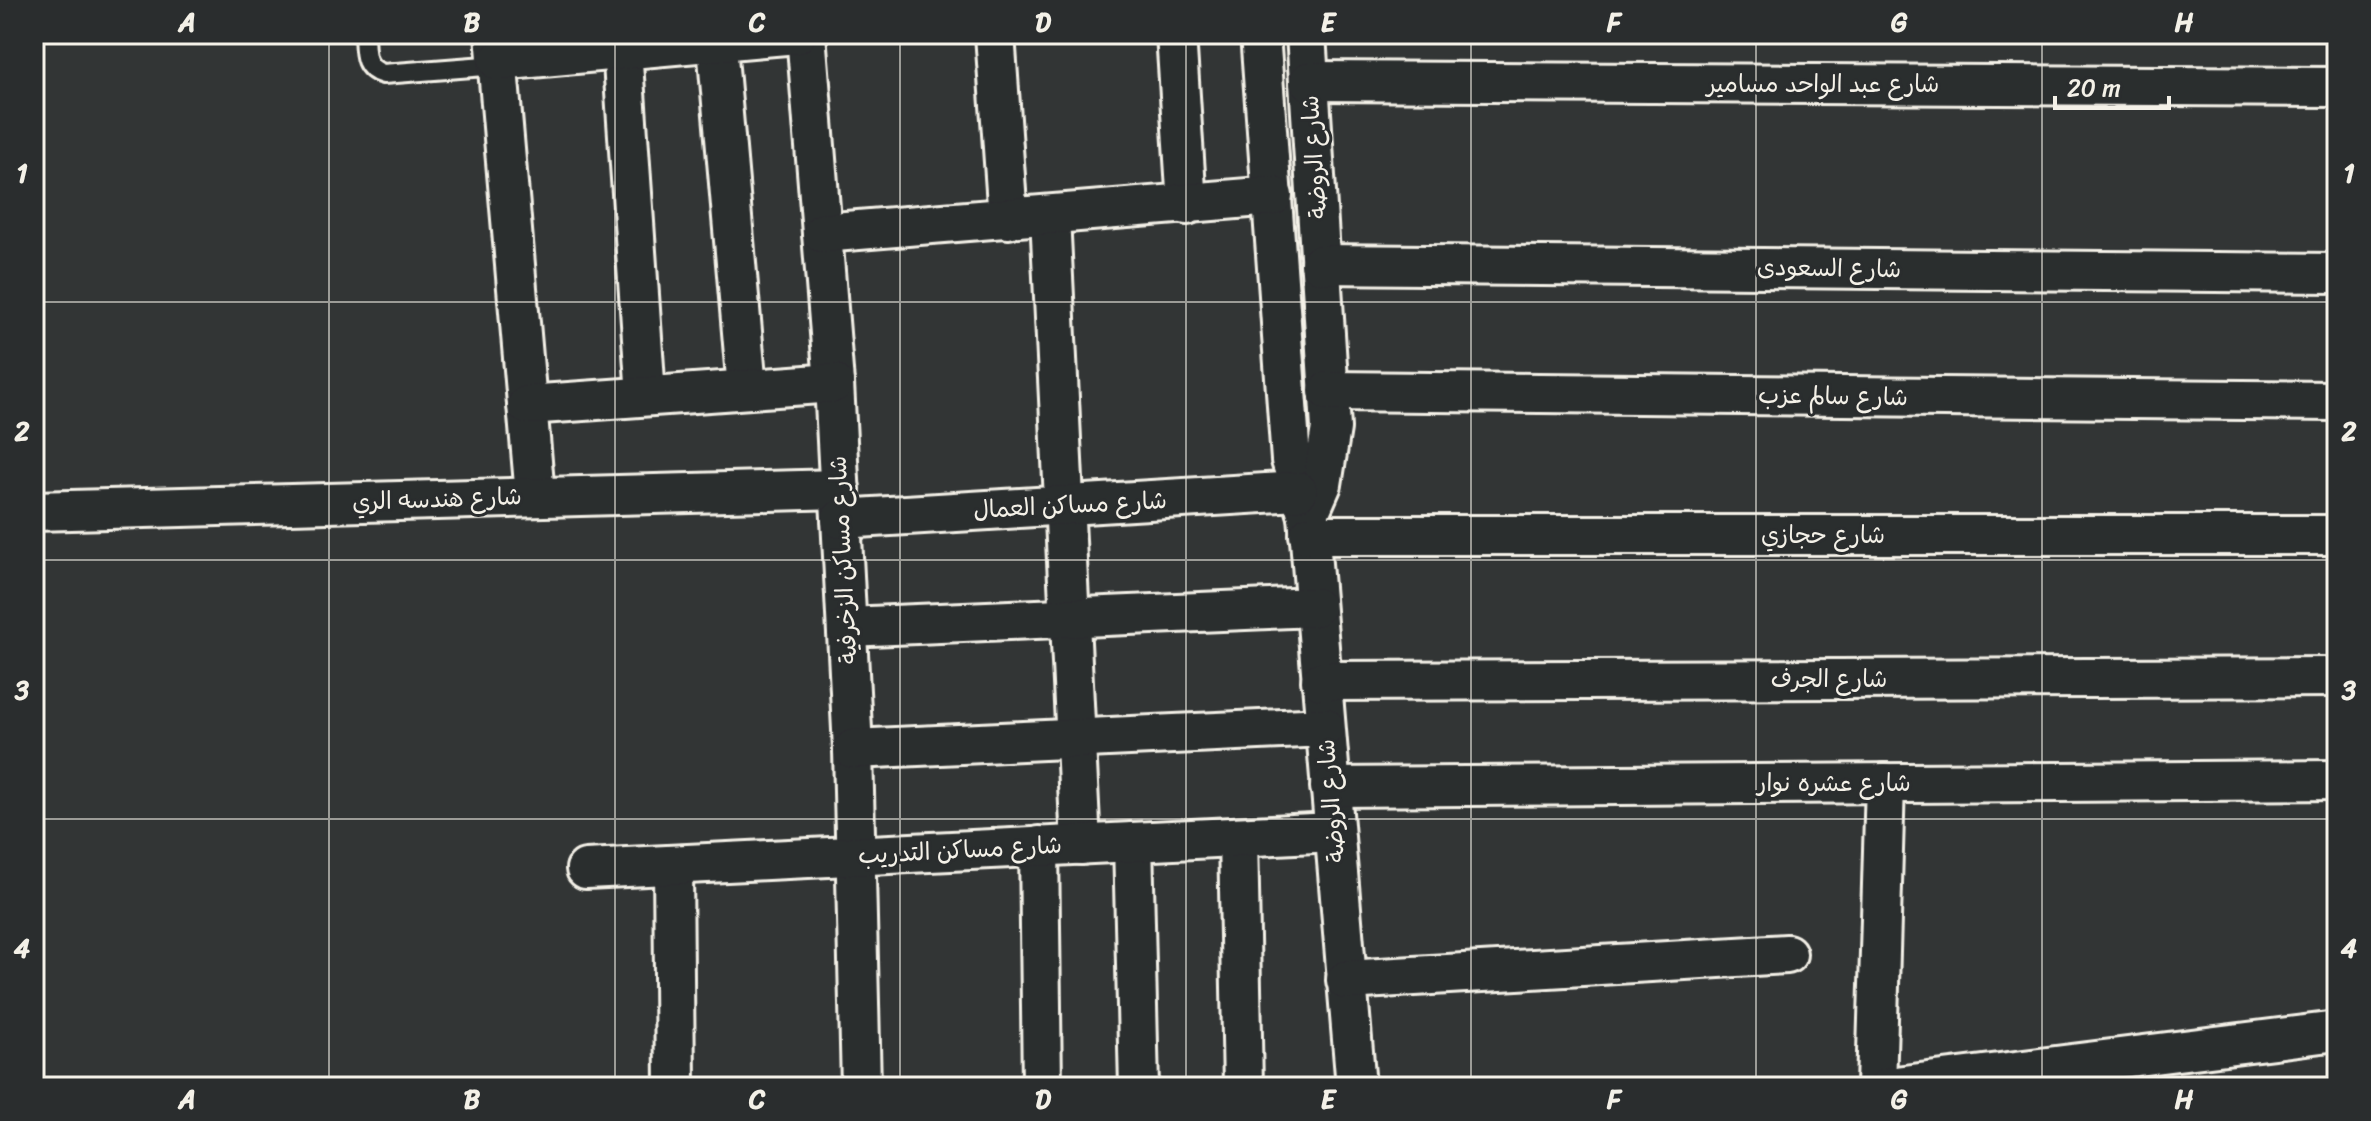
<svg xmlns="http://www.w3.org/2000/svg" width="2371" height="1121" font-family="Sriracha,'Playpen Sans Arabic',sans-serif">
<style>
.lines{fill:none;stroke-linecap:round;stroke-linejoin:round}
.service-casing{stroke:#f4f1e8;stroke-width:24}
.minor-casing{stroke:#f4f1e8;stroke-width:44}
.service{stroke:#2a2d2e;stroke-width:18}
.minor{stroke:#2a2d2e;stroke-width:38}
.grid{fill:none;stroke:#f4f1e8;stroke-width:2;stroke-opacity:0.55}
.labels{text-anchor:middle;stroke-width:6;stroke-linejoin:round;paint-order:stroke}
.street-label{font-size:24px;fill:#f4f1e8;stroke:#2a2d2e}
.neatline{fill:none;stroke:#f4f1e8;stroke-width:3}
.grid-label{font-size:26px;text-anchor:middle;font-weight:bold;fill:#f4f1e8}
</style>
<rect width="100%" height="100%" fill="#323535"/>
<filter id="ink" filterUnits="userSpaceOnUse"><feTurbulence type="fractalNoise" baseFrequency=".0125" numOctaves="2"/><feDisplacementMap in="SourceGraphic" scale="16" xChannelSelector="R" yChannelSelector="G"/><feConvolveMatrix kernelMatrix="1 2 1 2 8 2 1 2 1" color-interpolation-filters="sRGB"/></filter>
<g filter="url(#ink)">
<g class="lines">
<defs>
<path id="service" d="M364 34C365 52 363 68 383 74L498 65"/>
<g id="minor">
<path d="M495 34 535 496"/>
<path d="M621 34 646 396"/>
<path d="M716 34 747 389"/>
<path d="M806 34 834 383 853 749 861 1087"/>
<path d="M995 34 1008 219"/>
<path d="M1176 34 1187 205"/>
<path d="M1260 34 1291 460 1308 516 1356 1087"/>
<path d="M1306 34 1331 428 1322 484 1308 516"/>
<path d="M498 61 797 34"/>
<path d="M1309 81 2337 87"/>
<path d="M1050 216 1081 845"/>
<path d="M822 233 1273 196"/>
<path d="M1320 264 2337 273"/>
<path d="M1328 391 2337 401"/>
<path d="M527 405 834 383"/>
<path d="M34 511 840 489"/>
<path d="M841 519 1298 491"/>
<path d="M1309 535H2337"/>
<path d="M847 627 1315 607"/>
<path d="M1321 681 2337 677"/>
<path d="M853 749 1325 727"/>
<path d="M1330 787 2337 780"/>
<path d="M1238 837 1243 1087"/>
<path d="M1133 842 1139 1087"/>
<path d="M1039 846 1042 1087"/>
<path d="M673 865 675 1087"/>
<path d="M586 869 1334 832"/>
<path d="M1346 980 1787 954"/>
<path d="M1876 1087 1885 783"/>
<path d="M1888 1087 2337 1031"/>
</g>
</defs>
<use href="#service" class="service-casing"/>
<use href="#minor" class="minor-casing"/>
<use href="#service" class="service"/>
<use href="#minor" class="minor"/>
</g>
</g>
<path class="grid" d="M329 34V1087M615 34V1087M900 34V1087M1186 34V1087M1471 34V1087M1756 34V1087M2042 34V1087M34 302H2337M34 560H2337M34 819H2337"/>
<g class="labels">
<g class="street-label">
<text x="1823" y="92">شارع عبد الواحد مسامير</text>
<text transform="translate(1314 157) rotate(-94)" y="8">شارع الروضة</text>
<text transform="translate(1829 268) rotate(1)" y="8">شارع السعودى</text>
<text transform="translate(1833 396) rotate(1)" y="8">شارع سالم عزب</text>
<text transform="translate(437 499) rotate(-2)" y="8">شارع هندسه الري</text>
<text transform="translate(1070 505) rotate(-3)" y="8">شارع مساكن العمال</text>
<text x="1823" y="543">شارع حجازي</text>
<text transform="translate(843 560) rotate(-93)" y="8">شارع مساكن الزخرفية</text>
<text x="1829" y="687">شارع الجرف</text>
<text x="1834" y="791">شارع عشره نوار</text>
<text transform="translate(1331 801) rotate(-95)" y="8">شارع الروضة</text>
<text transform="translate(960 850) rotate(-3)" y="8">شارع مساكن التدريب</text>
</g>
</g>
<rect width="2371" height="1121" fill="none" stroke="#2a2d2e" stroke-width="88"/>
<path d="M2055 96v12h114v-12" fill="none" stroke="#f4f1e8" stroke-width="4"/>
<text x="2067" y="96" font-size="24" fill="#f4f1e8" stroke="#2a2d2e" stroke-width="6" paint-order="stroke">20 m</text>
<rect x="44" y="44" width="2283" height="1033" class="neatline"/>
<g class="grid-label">
<text x="187" y="31">A</text>
<text x="472" y="31">B</text>
<text x="757" y="31">C</text>
<text x="1043" y="31">D</text>
<text x="1328" y="31">E</text>
<text x="1614" y="31">F</text>
<text x="1899" y="31">G</text>
<text x="2184" y="31">H</text>
<text x="22" y="182">1</text>
<text x="2349" y="182">1</text>
<text x="22" y="440">2</text>
<text x="2349" y="440">2</text>
<text x="22" y="699">3</text>
<text x="2349" y="699">3</text>
<text x="22" y="957">4</text>
<text x="2349" y="957">4</text>
<text x="187" y="1108">A</text>
<text x="472" y="1108">B</text>
<text x="757" y="1108">C</text>
<text x="1043" y="1108">D</text>
<text x="1328" y="1108">E</text>
<text x="1614" y="1108">F</text>
<text x="1899" y="1108">G</text>
<text x="2184" y="1108">H</text>
</g>
</svg>
